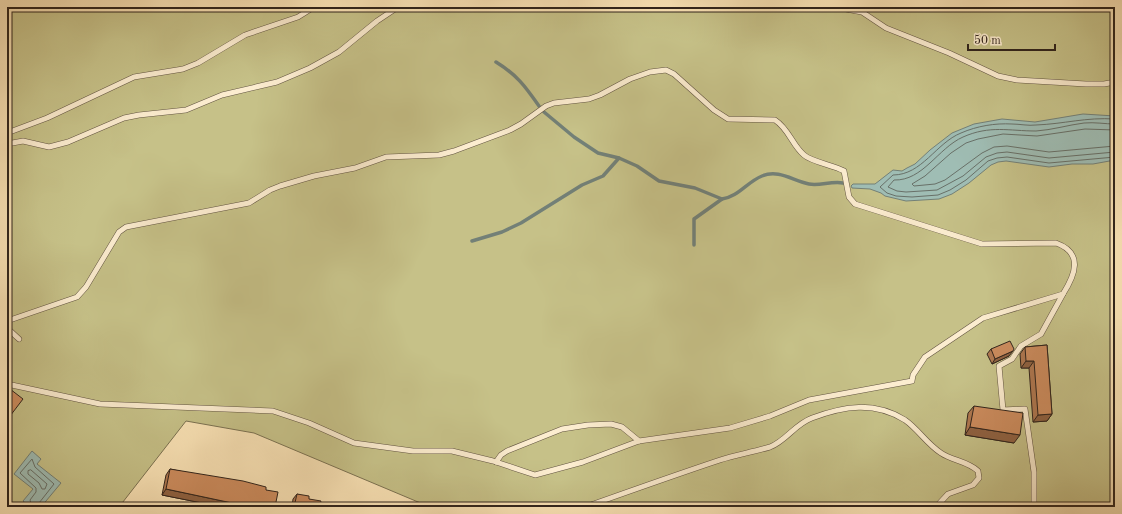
<svg xmlns="http://www.w3.org/2000/svg" width="1122" height="514" font-family="'Old Standard TT',serif">
<style>
.green{fill:#c6c188;stroke:#7b7252}
.water{fill:#9fbdb4;stroke:#738077}
.lines{fill:none;stroke-linecap:round;stroke-linejoin:round}
.shore{stroke:#687068;stroke-width:1}
.stream{stroke:#738077;stroke-width:3.5}
.lane-casing{stroke:#625442;stroke-width:6}
.lane{stroke:#fcedd0;stroke-width:5}
.wall{fill:#af7851;stroke:#30241c}
.shaded-wall{fill:#8f6242;stroke:#30241c}
.building{fill:#cc8c5e;stroke:#30241c}
</style>
<rect width="100%" height="100%" fill="#fae3b6"/>
<filter id="stains"><feTurbulence type="fractalNoise" baseFrequency=".005" numOctaves="4"/><feColorMatrix values="0 0 0 0 .2 0 0 0 0 .09 0 0 0 0 .02 0 0 0 .5 -.17"/></filter>
<radialGradient id="worn" r=".72"><stop offset=".6" stop-color="#630" stop-opacity="0"/><stop offset="1" stop-color="#630" stop-opacity=".3"/></radialGradient>
<path class="green" d="M7 7H1115V507H430L254 433 186 421 119 507H7Z"/>
<g class="water">
<path d="M1083 114 1115 116V160L1093 164H1072L1049 167 1006 161 998 162 991 165 969 183 952 194 939 199 906 201 885 196 881 193 870 189 852 188 851 186 853 184H875L893 170 902 171 907 168 915 164 930 150 952 133 974 124 1002 119 1035 122Z"/>
<path d="M32 451 41 459 37 464 61 483 41 507H30L23 501 33 489 14 474Z"/>
</g>
<g class="lines">
<g class="shore">
<path d="M1115 119C1086 117 1064 124 1036 125 1028 126 1020 124 1012 124 995 123 977 126 961 133 936 143 922 175 893 175L880 187 887 193 896 196 912 197 938 195 950 190 966 180 988 161 997 158 1007 157 1049 163 1115 157"/>
<path d="M1115 124C1105 124 1095 122 1084 123 1068 125 1052 130 1036 131 1009 131 990 125 963 137 938 148 923 181 894 180L888 187 897 191 906 192 937 190 963 176 986 157 997 153 1007 152 1049 158 1115 152"/>
<path d="M1115 130 1085 129 1037 136 1003 134 978 139 966 143 951 153 925 176 912 184 914 186 935 184 945 180 982 153 994 147 1007 146 1049 152 1115 146"/>
<path d="M31 470 47 484 45 489H42L39 483 28 474V471Z"/>
<path d="M32 507 30 500 36 492V488L20 473 32 459 35 467 54 484 39 503V507"/>
</g>
<g class="stream">
<path d="M496 62C517 75 525 86 539 106"/>
<path d="M544 112 574 137 598 153 619 158 637 166 659 181 695 188 722 199C738 197 747 182 762 176 779 169 793 181 809 184 820 186 831 181 843 183"/>
<path d="M472 241 502 232 521 223 582 185 603 176 619 158"/>
<path d="M694 245V219L722 199"/>
</g>
<defs>
<g id="lane">
<path d="M835 7 862 12 886 28 949 53 998 76 1017 80 1086 84H1104L1115 82"/>
<path d="M7 133 47 118 134 77 183 69 198 63 245 35 298 17 314 7"/>
<path d="M7 144 23 141 49 147 68 142 124 118 139 115 186 110 222 95 277 82 310 68 339 52 377 21 398 7"/>
<path d="M7 321 77 297 86 287 119 232 126 227 249 203 270 190 280 186 314 176 355 168 386 157 439 155 454 151 510 130 521 124 546 106 554 103 589 99 600 95 630 79 650 72 666 70 674 74 714 110 728 119 775 120C789 129 792 145 804 155 812 162 833 165 844 171L849 197 855 204 982 244 1056 243C1084 253 1075 275 1063 294L983 318 925 357 913 375 912 381 809 400 770 416 730 428 639 441 583 462 535 475 493 461 452 451H413L354 443 309 423 273 411 100 404 7 384"/>
<path d="M7 328 19 339"/>
<path d="M496 462 501 455 507 451 562 429 588 425 611 424 622 427 639 441"/>
<path d="M585 507C630 491 675 475 720 460 736 455 753 452 770 447 786 441 795 424 812 418 844 406 874 401 905 420 918 429 927 444 941 453 953 461 967 461 978 471L979 478 973 485 948 494 936 507"/>
<path d="M1034 507V472L1025 409 1003 410 999 366 1012 359 1021 346 1041 334 1063 294"/>
</g>
</defs>
<use href="#lane" class="lane-casing"/>
<use href="#lane" class="lane"/>
</g>
<g class="wall">
<path d="M1047 345 1052 414 1047 421 1033 422 1029 368H1021L1020 354 1025 347Z"/>
<path d="M991 349 1009 356 992 364 987 354Z"/>
<path d="M974 406 1014 443 965 435 968 413Z"/>
<path d="M170 469 266 490 275 507H222L162 495 166 475Z"/>
<path d="M297 494 320 504 332 507H292L293 499Z"/>
</g>
<g class="shaded-wall">
<path d="M1013 351 1009 356 992 364 995 359Z"/>
<path d="M1026 361H1034L1029 368H1021Z"/>
<path d="M1052 414 1047 421 1033 422 1038 415Z"/>
<path d="M970 427 1020 435 1014 443 965 435Z"/>
<path d="M166 489 251 507H222L162 495Z"/>
</g>
<g class="building">
<path d="M1010 341 1014 349 1013 351 995 359 991 349Z"/>
<path d="M1047 345 1052 414 1038 415 1034 361H1026L1025 347Z"/>
<path d="M10 389 23 399 7 420V393Z"/>
<path d="M974 406 1023 413 1020 435 970 427Z"/>
<path d="M170 469 243 481 266 487V490L278 492 275 507H251L166 489Z"/>
<path d="M297 494 309 496V499L321 501 320 504 332 506V507H294Z"/>
</g>
<rect width="1122" height="514" fill="none" stroke="#fae3b6" stroke-width="24"/>
<rect x="8" y="8" width="1106" height="498" fill="none" stroke="#30241c" stroke-width="2"/>
<rect x="12" y="12" width="1098" height="490" fill="none" stroke="#30241c"/>
<path d="M968 44v6h87v-6" fill="none" stroke="#30241c" stroke-width="2"/>
<text x="974" y="44" font-size="12" fill="#30241c" stroke="#fcedd0" stroke-width="3" paint-order="stroke">50 m</text>
<rect width="100%" height="100%" filter="url(#stains)"/>
<rect width="100%" height="100%" fill="url(#worn)"/>
</svg>
